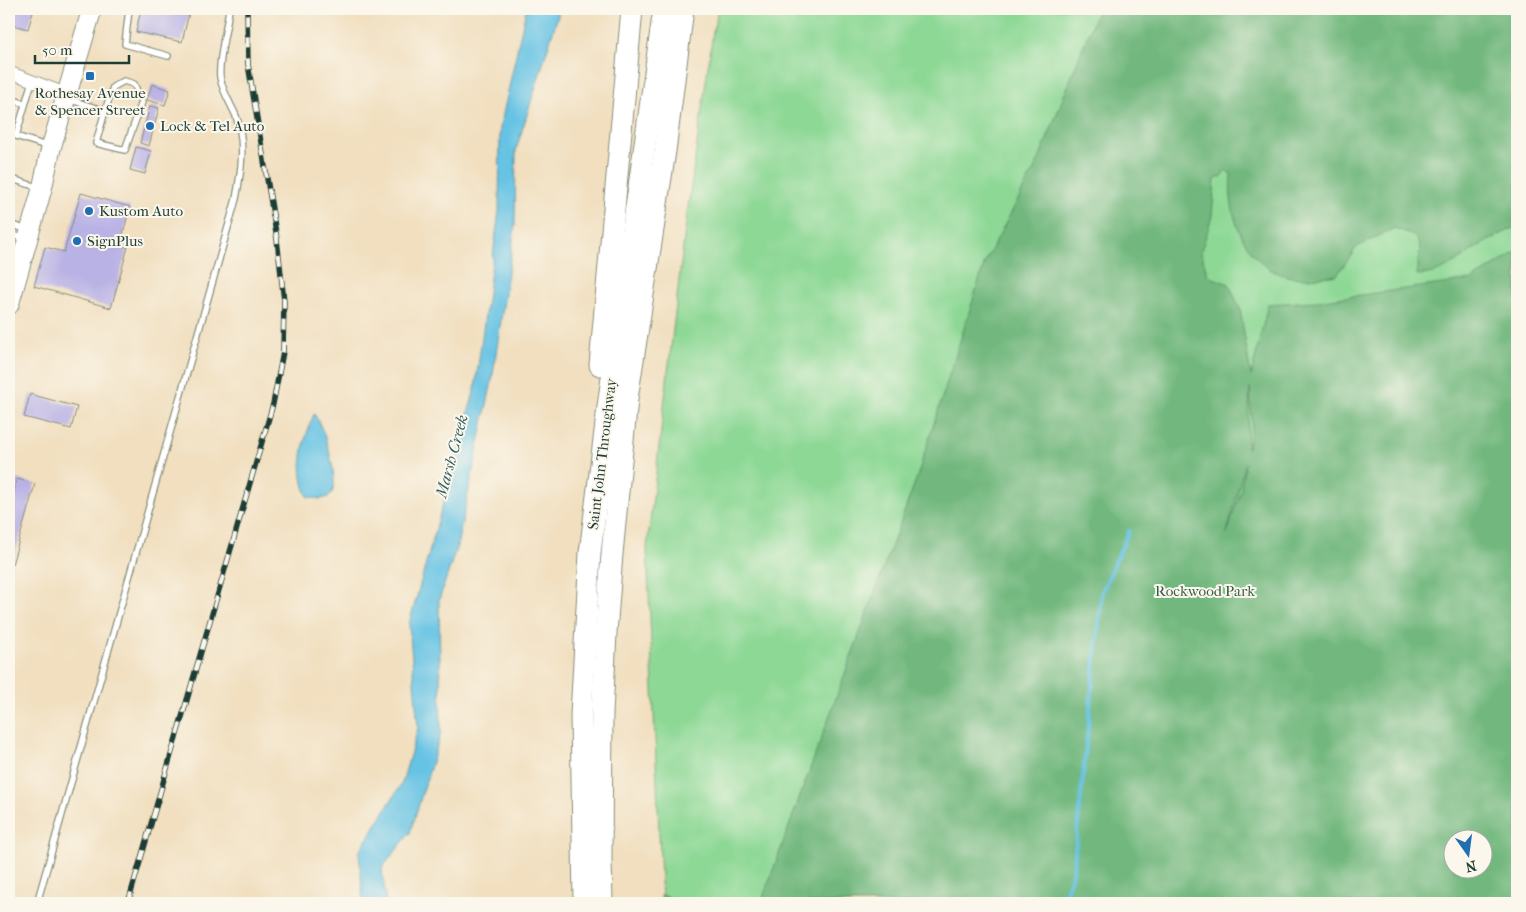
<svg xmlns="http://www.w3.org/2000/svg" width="1526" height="912" font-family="'IM FELL French Canon',serif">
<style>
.green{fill:#8dd895;stroke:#568a64;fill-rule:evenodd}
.forest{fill:#72b87e;stroke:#487a59;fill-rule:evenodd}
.water{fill:#66c3e4;stroke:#42808c}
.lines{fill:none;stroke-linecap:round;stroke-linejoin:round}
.stream{stroke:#66c3e4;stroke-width:4}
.building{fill:#b9b2e5}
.lane-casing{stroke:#888e7a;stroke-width:8}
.street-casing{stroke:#888e7a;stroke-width:13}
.primary-casing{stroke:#888e7a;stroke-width:21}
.highway-casing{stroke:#888e7a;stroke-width:23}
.lane{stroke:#fff;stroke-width:5.5}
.street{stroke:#fff;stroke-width:11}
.primary{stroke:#fff;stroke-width:19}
.highway{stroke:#fff;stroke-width:21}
.rail-casing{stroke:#1f3d34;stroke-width:5.5}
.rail{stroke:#fbf7ec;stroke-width:4;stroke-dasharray:11;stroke-linecap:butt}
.poi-dot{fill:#1f6fb2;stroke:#fbf7ec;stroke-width:2}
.labels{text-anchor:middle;stroke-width:4;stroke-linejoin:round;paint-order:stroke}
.poi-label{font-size:15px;fill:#1f3d34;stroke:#fbf7ec;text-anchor:start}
.street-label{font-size:15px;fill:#1f3d34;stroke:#fbf7ec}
.park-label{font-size:15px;fill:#355c47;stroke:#fbf7ec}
.water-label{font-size:16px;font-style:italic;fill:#315e60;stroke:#fbf7ec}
</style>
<rect width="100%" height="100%" fill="#fbf7ec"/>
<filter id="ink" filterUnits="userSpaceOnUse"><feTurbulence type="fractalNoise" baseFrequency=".02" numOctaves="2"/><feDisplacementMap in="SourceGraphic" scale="10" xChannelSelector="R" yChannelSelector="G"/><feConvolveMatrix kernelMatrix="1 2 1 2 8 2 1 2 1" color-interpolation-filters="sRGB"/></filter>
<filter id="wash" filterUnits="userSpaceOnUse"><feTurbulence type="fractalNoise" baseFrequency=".0096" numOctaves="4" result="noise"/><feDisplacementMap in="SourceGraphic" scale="20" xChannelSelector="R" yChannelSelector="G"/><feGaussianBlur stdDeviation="1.12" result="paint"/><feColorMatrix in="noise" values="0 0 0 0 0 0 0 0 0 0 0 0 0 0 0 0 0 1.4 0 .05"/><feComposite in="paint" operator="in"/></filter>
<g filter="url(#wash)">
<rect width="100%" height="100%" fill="#f1dfbf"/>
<path class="green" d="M718 9H1517V903H662L647 547 686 222 713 32ZM1454 840H1484V870H1454Z"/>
<g class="forest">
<path d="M1098 9H1517V226C1504 233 1491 239 1479 246 1458 260 1443 275 1417 275L1420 246 1414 235 1394 228 1357 247 1337 275C1321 277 1304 280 1287 276 1254 269 1233 229 1231 197 1230 189 1231 181 1231 173L1224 172 1222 177 1215 179 1212 216 1201 252 1208 276 1229 284 1240 309 1251 376 1268 304 1316 301 1472 280 1517 251V903H761L917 477 985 262 1038 162ZM1250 388 1252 425 1248 448H1247ZM1245 463 1241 489 1227 534V533ZM1454 840H1484V870H1454Z"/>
<path d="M661 895 690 903H662Z"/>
</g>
<g class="water">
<path d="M526 9H560L516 150 515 226 492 381 457 546 439 600 441 733 410 833 382 868 386 903H363L359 852 402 783 418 728 409 624 475 389 499 211 500 128Z"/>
<path d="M314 414C324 427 338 475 333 490 332 493 330 495 328 497L321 499 308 497C295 471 303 440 314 414Z"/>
</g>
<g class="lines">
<path class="stream" d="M1062 903 1073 872 1102 592 1129 531"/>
</g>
<g id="blocks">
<g class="building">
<path d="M9 9H34L28 29 9 24Z"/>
<path d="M141 9H190L182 42 136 32Z"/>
<path d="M152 84 170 90 165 105 147 100Z"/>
<path d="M150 106 159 108 149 146 140 143Z"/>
<path d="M136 147 151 151 145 174 130 170Z"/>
<path d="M81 193 130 207 120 245 128 247 111 308 34 286 45 247 64 252Z"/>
<path d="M30 394 77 407 71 429 24 417Z"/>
<path d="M17 479 35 484 9 575V511Z"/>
</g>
</g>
</g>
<g filter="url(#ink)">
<use href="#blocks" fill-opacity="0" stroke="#888e7a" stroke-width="1"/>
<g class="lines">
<defs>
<g id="lane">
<path d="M129 9 125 44 168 56"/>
<path d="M32 81 16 136 49 147"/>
<path d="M9 98 25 104"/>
<path d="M68 99 105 111 96 143 125 150 142 102 134 84 124 81 113 87 105 111"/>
<path d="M9 178 40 188"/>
<path d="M9 224 28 230"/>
<path d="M9 234 26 239"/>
<path d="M37 903 236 199C241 172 246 143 236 116 231 104 222 91 220 77 218 60 227 27 229 9"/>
</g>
<path id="street" d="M9 72 67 94"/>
<path id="primary" d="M9 305 42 189 51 148 92 9"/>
<g id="highway">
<path d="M600 365 632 9"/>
<path d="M584 903 581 715 590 553 609 399 664 9"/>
<path d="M602 903 601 860 602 714 606 633 612 554 627 399 665 151 683 9"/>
</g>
</defs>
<use href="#lane" class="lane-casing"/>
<use href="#street" class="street-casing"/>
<use href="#primary" class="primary-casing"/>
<use href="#highway" class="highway-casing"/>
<use href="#lane" class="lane"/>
<use href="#street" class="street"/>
<use href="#primary" class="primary"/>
<use href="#highway" class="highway"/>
<defs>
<path id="rail" d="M128 903 273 404 283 352 284 301 277 239 248 64 247 9"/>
</defs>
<use href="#rail" class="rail-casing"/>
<use href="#rail" class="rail"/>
</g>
</g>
<g class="poi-dot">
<rect x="85" y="71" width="10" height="10" rx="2.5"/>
<circle cx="150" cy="126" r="5"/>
<circle cx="89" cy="211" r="5"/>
<circle cx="77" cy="241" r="5"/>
</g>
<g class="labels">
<g class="poi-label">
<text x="90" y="98" text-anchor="middle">Rothesay Avenue<tspan x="90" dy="17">&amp; Spencer Street</tspan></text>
<text x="160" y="131">Lock &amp; Tel Auto</text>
<text x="99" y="216">Kustom Auto</text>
<text x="87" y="246">SignPlus</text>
</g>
<g class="street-label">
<text transform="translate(602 454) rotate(-83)" y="5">Saint John Throughway</text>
</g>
<g class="park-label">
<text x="1205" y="596">Rockwood Park</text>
</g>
<g class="water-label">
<text transform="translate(451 456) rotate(-75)" y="6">Marsh Creek</text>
</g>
</g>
<rect width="1526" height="912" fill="none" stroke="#fbf7ec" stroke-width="30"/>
<g transform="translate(1468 854) rotate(166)"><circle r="24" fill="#fbf7ec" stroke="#a3ada2"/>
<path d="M0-4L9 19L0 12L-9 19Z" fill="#1f6fb2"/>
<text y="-8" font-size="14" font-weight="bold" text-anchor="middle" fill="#1f3d34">N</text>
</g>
<path d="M35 55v8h94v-8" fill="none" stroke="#1f3d34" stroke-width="2.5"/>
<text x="42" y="55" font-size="15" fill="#1f3d34" stroke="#fbf7ec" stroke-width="4" paint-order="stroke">50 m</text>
</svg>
